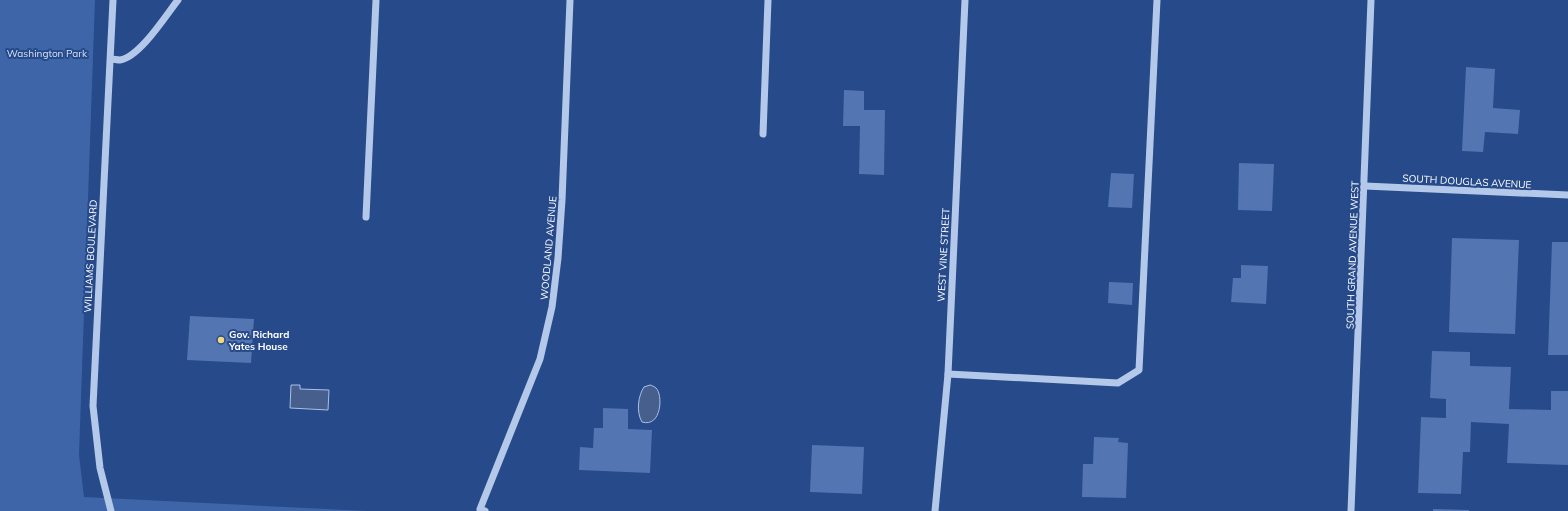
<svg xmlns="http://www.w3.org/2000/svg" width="1568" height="511" font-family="Mulish,sans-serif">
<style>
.green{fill:#3e65a8}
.water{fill:#465f8d;stroke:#a8c1ea}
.building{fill:#5375b2}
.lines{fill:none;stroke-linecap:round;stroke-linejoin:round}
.minor{stroke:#b4c8e9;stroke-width:7}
.poi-dot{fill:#f2d979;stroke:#264a8a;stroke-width:1.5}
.labels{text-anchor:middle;stroke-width:4;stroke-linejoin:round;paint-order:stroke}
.park-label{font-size:10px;fill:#d8e4f7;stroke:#264a8a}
.street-label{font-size:10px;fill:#fff;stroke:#264a8a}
.poi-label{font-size:10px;font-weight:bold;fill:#fff;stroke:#264a8a;text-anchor:start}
</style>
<rect width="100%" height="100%" fill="#264a8a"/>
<path class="green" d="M0 0H95L79 455 84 497 367 511H0Z"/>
<g class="water">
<path d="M291 385H300V389L329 390 328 410 290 408Z"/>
<path d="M650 385C651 385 655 387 656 388 663 394 662 428 642 422 636 412 638 396 644 387Z"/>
</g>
<g class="building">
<path d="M1466 67 1495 69 1493 108 1520 110 1518 134 1485 132 1483 152 1462 151Z"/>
<path d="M844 90 864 91V110H885L884 175 859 174 860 126H843Z"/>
<path d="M1239 163 1274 164 1272 211 1238 210Z"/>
<path d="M1111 173 1134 174 1132 208 1108 207Z"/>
<path d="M1452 238 1519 240 1515 334 1449 332Z"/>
<path d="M1552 242H1568V355H1548Z"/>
<path d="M1241 265 1268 266 1266 304 1231 302 1233 278H1241Z"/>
<path d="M1109 282 1133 283 1132 305 1108 303Z"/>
<path d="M190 316 254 319 251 363 187 360Z"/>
<path d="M1432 351 1470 352V366L1511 367 1509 409 1551 410V391H1568V465L1507 463 1509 424 1471 422 1470 452H1463L1461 494 1418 493 1421 417 1446 418V399L1430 398Z"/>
<path d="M603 408 628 409V429L652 430 650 473 579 470 580 447 593 448 594 428H603Z"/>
<path d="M1094 437 1119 438 1118 442 1128 443 1126 498 1082 497 1083 464H1093Z"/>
<path d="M812 445 864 447 862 494 810 492Z"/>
<path d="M1433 509 1469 510V511H1433Z"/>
</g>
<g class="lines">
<g class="minor">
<path d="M111 59C114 59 117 60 120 60 140 57 166 15 178 0"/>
<path d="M763 134 768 0"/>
<path d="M1365 186 1568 195"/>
<path d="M366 217 376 0"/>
<path d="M948 374 1118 383 1139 370 1157 0"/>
<path d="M111 511 100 468 93 406 113 0"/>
<path d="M485 511 480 509 540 359 552 307 558 258 562 200 570 0"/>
<path d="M935 511 948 374 965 0"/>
<path d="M1351 511 1371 0"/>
</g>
</g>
<circle class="poi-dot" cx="221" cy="340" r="4"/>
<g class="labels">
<g class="park-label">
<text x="47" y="57">Washington Park</text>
</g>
<g class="street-label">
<text transform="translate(1467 181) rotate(3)" y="4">SOUTH DOUGLAS AVENUE</text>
<text transform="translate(548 248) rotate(-85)" y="4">WOODLAND AVENUE</text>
<text transform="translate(943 255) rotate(-87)" y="4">WEST VINE STREET</text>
<text transform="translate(1352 255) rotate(-88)" y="4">SOUTH GRAND AVENUE WEST</text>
<text transform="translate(90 256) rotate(-87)" y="4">WILLIAMS BOULEVARD</text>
</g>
<g class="poi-label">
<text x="229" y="338">Gov. Richard<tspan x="229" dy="12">Yates House</tspan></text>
</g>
</g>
</svg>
